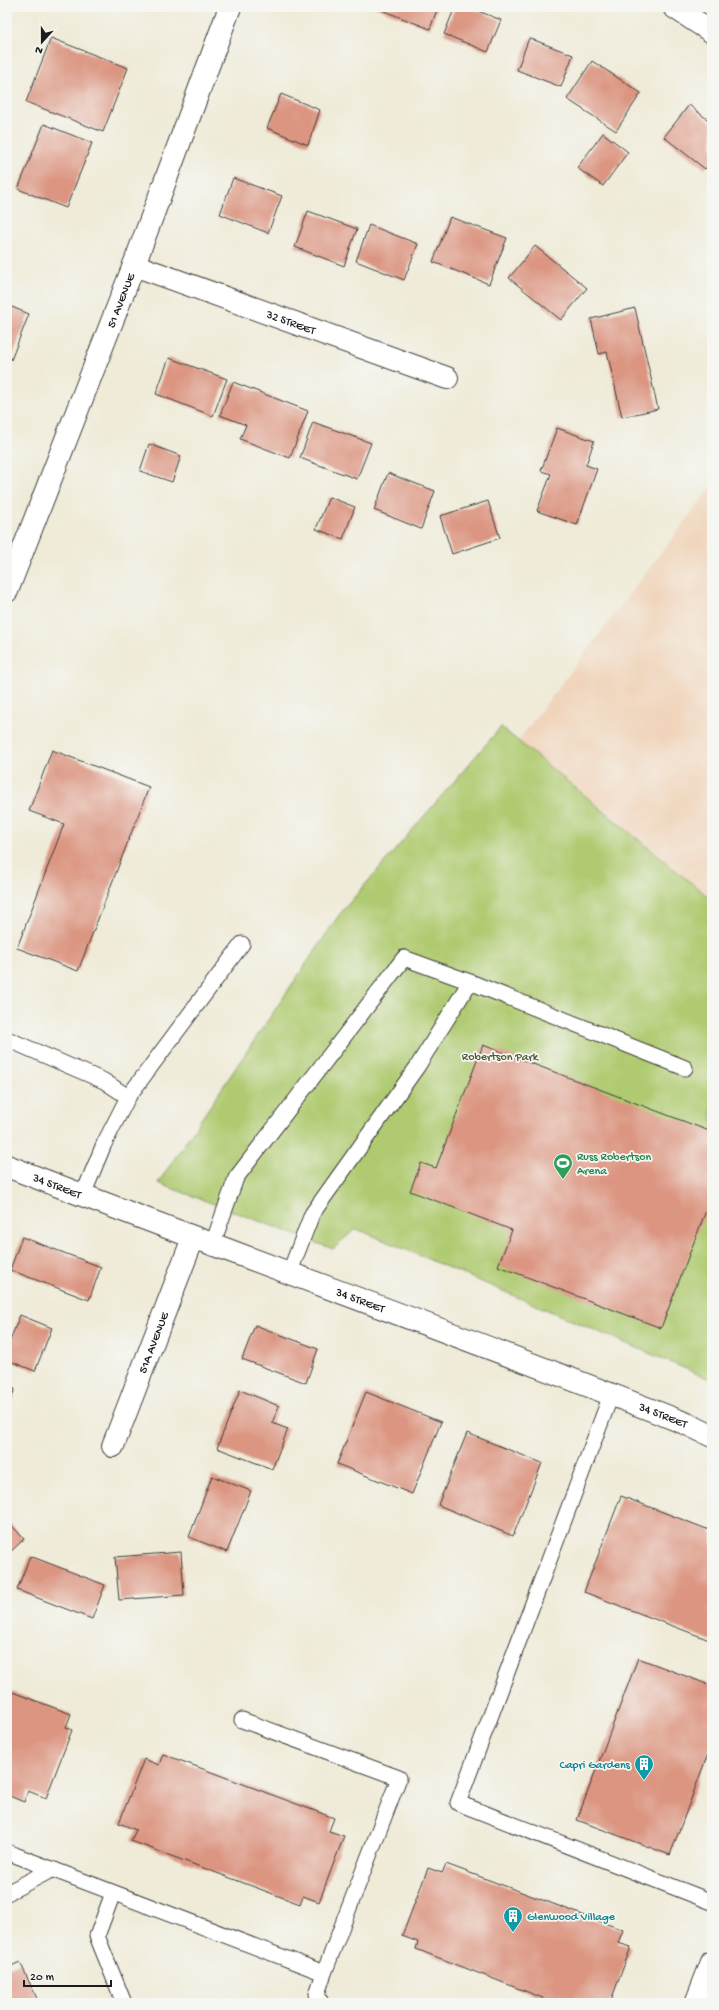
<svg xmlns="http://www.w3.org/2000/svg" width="719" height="2010" font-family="'Gochi Hand',sans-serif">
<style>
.built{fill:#f0d5bc}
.green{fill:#afca70;stroke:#667346}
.building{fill:#db9581}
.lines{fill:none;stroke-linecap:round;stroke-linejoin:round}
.service-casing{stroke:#3c3b38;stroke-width:17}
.minor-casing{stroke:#3c3b38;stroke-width:24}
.tertiary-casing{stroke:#3c3b38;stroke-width:24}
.service{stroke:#fff;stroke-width:15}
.minor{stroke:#fff;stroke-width:22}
.tertiary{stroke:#fff;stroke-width:22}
.labels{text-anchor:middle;stroke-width:3.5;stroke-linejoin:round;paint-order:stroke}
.street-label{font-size:12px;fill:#1c1c1c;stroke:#f6f6f2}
.park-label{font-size:12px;fill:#4f5939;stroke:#f6f6f2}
.leisure-label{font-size:12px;fill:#27864d;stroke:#f6f6f2;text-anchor:start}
.culture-label{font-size:12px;fill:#0d838f;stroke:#f6f6f2;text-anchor:end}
</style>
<rect width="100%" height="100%" fill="#f6f6f2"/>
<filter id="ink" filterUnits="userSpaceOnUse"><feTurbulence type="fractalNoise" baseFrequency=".025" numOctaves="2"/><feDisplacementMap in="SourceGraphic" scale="8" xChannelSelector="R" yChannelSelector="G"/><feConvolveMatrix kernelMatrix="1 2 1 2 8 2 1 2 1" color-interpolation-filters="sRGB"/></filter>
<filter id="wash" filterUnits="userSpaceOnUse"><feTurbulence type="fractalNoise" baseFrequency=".012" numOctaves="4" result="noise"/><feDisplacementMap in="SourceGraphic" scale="16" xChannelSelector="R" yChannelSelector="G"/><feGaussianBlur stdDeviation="0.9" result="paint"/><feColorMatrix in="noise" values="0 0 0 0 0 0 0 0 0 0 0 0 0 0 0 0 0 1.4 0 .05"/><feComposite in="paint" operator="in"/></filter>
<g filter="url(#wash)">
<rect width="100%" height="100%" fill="#efebd8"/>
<path class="built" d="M712 486V900L518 741Z"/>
<path class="green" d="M501 727 712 900V1380L362 1231 354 1230 333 1249 158 1183 339 915Z"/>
<g id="blocks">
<g class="building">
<path d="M374 7H438L430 29Z"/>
<path d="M455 7H468L501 20 488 52 444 34Z"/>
<path d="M51 38 128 68 103 132 26 102Z"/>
<path d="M529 38 573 55 561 87 517 70Z"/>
<path d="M592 61 641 93 616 131 567 99Z"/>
<path d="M281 94 320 110 308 145 267 128Z"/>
<path d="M689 105 712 123V159L705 169 664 137Z"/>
<path d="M44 124 92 143 66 208 18 189Z"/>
<path d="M603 133 628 152 603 186 577 168Z"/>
<path d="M233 178 282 196 268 233 220 214Z"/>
<path d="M308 211 357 229 344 266 295 247Z"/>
<path d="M450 217 507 238 489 284 433 262Z"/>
<path d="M369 225 418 244 404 280 356 261Z"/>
<path d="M535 246 587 288 561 320 509 278Z"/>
<path d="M7 305 29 314 11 360 7 358Z"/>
<path d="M635 308 658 409 622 417 607 352 599 354 591 319Z"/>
<path d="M169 358 227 379 213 416 156 394Z"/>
<path d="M233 382 308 411 290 458 240 439 246 425 220 415Z"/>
<path d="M313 422 371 443 357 479 300 458Z"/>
<path d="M557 428 594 441 586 465 597 469 577 525 537 511 551 474 541 471Z"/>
<path d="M149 444 181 456 172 482 140 471Z"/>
<path d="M388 473 435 491 421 529 374 510Z"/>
<path d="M329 497 355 507 343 539 316 529Z"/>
<path d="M488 501 500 538 452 554 440 516Z"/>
<path d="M52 750 149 787 78 971 17 948 64 824 29 811Z"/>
<path d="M483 1045 712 1132V1195L661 1328 498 1266 512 1230 410 1191 421 1163 436 1168Z"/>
<path d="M22 1237 101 1267 89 1300 10 1270Z"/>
<path d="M20 1315 52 1328 35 1371 7 1360V1348Z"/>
<path d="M255 1325 318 1349 306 1383 242 1359Z"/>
<path d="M7 1386 15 1389 7 1409Z"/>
<path d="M240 1390 279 1406 272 1423 288 1429 272 1469 217 1448Z"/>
<path d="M366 1392 441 1422 412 1494 337 1464Z"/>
<path d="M467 1433 542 1463 513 1536 438 1505Z"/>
<path d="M212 1476 251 1491 227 1552 189 1537Z"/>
<path d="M621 1496 712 1531V1641L584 1592Z"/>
<path d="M7 1520 24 1539 7 1555Z"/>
<path d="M181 1552 184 1595 119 1600 115 1557Z"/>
<path d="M30 1556 105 1585 92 1619 17 1590Z"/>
<path d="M638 1658 712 1686V1743L670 1855 577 1820Z"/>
<path d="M7 1690 71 1714 66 1727 72 1730 46 1798 28 1791 24 1802 7 1795Z"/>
<path d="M163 1754 334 1818 329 1831 344 1836 319 1902 303 1896 300 1904 131 1841 136 1830 119 1823 144 1759 159 1765Z"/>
<path d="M446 1864 623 1930 618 1943 631 1947 610 2003H556L416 1949 418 1942 402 1936 428 1868 442 1873Z"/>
<path d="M7 1962 9 1967 20 1962 39 2003H7Z"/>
</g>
</g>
</g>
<g filter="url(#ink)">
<use href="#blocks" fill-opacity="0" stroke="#3c3b38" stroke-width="1"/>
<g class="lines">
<defs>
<g id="service">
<path d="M470 982 685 1068"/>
<path d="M7 1039 104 1081 128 1097 104 1144 83 1195"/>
<path d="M128 1097 242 944"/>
<path d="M212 1246 236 1178 404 958 470 982 417 1067 312 1214 289 1274"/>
<path d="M611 1395 458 1803 712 1902"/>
<path d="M242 1720 399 1778 324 1973"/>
<path d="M7 1852 324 1973 317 1994 321 2003"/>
<path d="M7 1893 53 1869"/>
<path d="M113 1893 97 1936 124 2003"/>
</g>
<g id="minor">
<path id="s1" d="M134 265 447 378"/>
<path id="s2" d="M7 591 134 265 230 7"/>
<path id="s3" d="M7 1166C233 1254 461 1335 687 1424L712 1436"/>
<path id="s4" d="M113 1446 193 1238"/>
</g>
<g id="tertiary">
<path d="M674 7 712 32"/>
<path d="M696 2003 712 1962"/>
</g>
</defs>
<use href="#service" class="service-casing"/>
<use href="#minor" class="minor-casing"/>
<use href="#tertiary" class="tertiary-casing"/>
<use href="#service" class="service"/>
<use href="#minor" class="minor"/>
<use href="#tertiary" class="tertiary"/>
</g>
</g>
<defs>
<symbol id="stadium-pin" viewBox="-11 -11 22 30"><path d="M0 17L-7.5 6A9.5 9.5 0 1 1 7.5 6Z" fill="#2e9e5b" stroke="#f6f6f2"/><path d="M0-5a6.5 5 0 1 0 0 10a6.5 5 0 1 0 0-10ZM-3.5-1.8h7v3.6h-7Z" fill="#fff"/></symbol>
<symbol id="building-pin" viewBox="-11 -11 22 30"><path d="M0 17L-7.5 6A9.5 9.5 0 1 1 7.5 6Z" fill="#0f9aa8" stroke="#f6f6f2"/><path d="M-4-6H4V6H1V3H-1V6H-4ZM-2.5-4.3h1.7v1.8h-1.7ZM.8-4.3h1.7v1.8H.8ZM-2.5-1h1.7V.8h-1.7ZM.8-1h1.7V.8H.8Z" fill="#fff"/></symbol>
</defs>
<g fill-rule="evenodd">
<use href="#stadium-pin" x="552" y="1152" width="22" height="30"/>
<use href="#building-pin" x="633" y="1753" width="22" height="30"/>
<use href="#building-pin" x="502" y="1905" width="22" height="30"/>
</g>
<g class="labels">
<g class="street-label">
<text dy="4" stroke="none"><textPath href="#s2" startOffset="312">51 AVENUE</textPath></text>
<text dy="4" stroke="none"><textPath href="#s1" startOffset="167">32 STREET</textPath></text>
<text dy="4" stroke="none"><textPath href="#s3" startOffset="54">34 STREET</textPath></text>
<text dy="4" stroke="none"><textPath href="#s3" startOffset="378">34 STREET</textPath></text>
<text dy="4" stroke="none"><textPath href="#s4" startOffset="111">51A AVENUE</textPath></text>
<text dy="4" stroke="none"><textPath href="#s3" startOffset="702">34 STREET</textPath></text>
</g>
<g class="park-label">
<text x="500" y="1060">Robertson Park</text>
</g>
<g class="leisure-label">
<text x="577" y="1160">Russ Robertson<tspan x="577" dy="14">Arena</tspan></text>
</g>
<g class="culture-label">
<text x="630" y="1768">Capri Gardens</text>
<text x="527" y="1920" text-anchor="start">Glenwood Village</text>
</g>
</g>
<rect width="719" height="2010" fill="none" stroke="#f6f6f2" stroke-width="24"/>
<g transform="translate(42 42) rotate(201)" stroke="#f6f6f2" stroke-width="3" paint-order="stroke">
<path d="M0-3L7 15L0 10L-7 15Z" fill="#1c1c1c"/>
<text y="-6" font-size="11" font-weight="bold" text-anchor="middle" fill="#1c1c1c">N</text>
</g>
<path d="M24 1980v6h87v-6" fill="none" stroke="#1c1c1c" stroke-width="2"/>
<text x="30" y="1980" font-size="12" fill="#1c1c1c" stroke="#f6f6f2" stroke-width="3" paint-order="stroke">20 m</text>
</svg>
